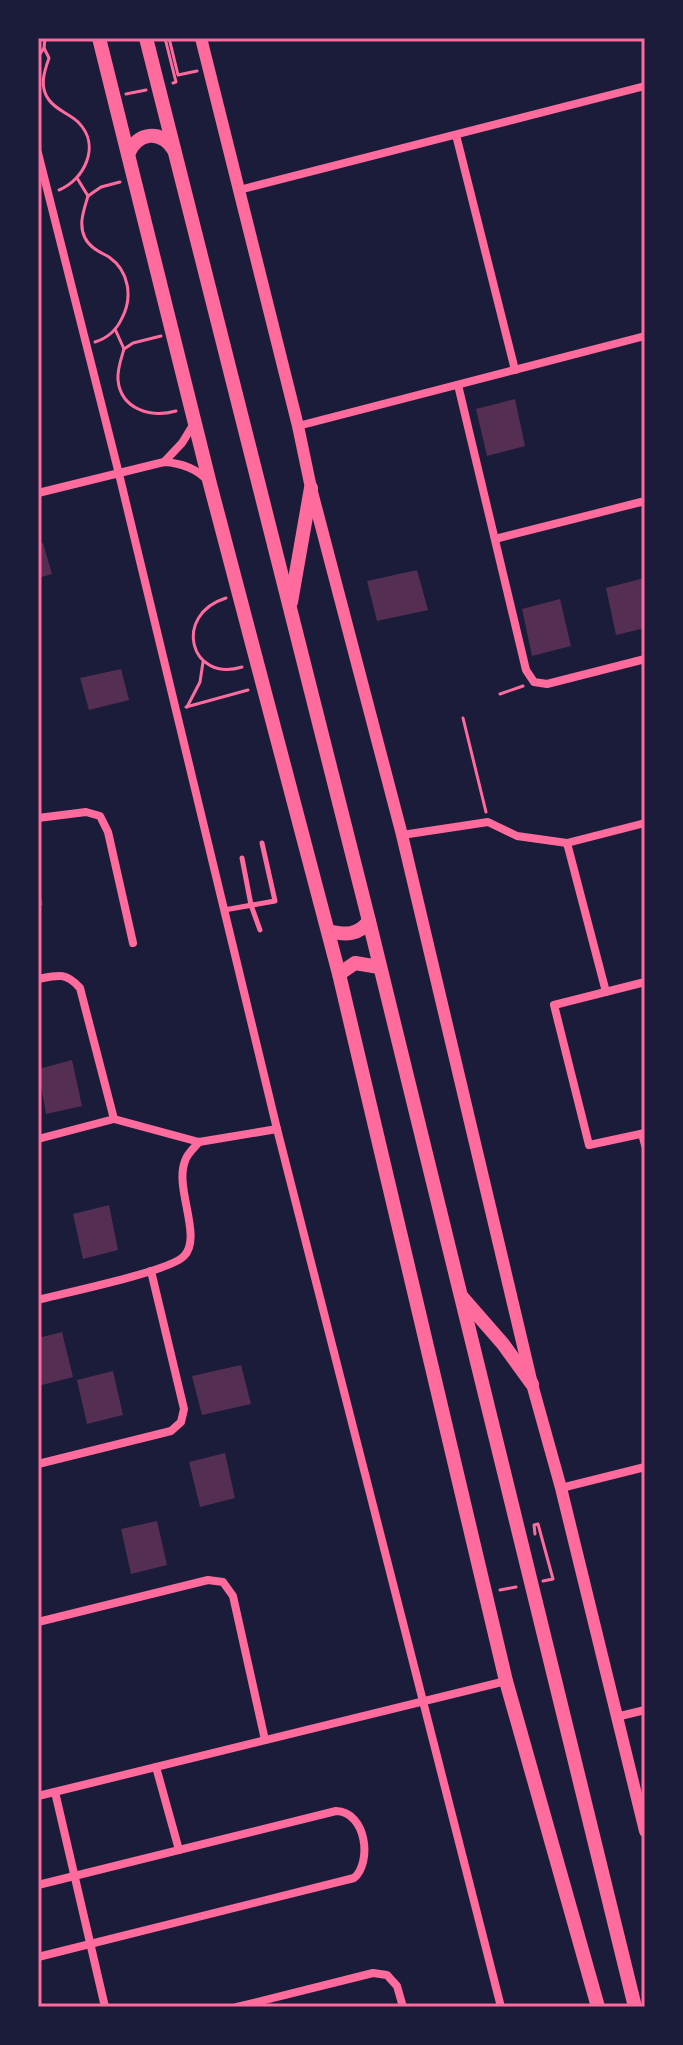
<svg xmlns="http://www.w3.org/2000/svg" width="683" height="2045" font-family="'IBM Plex Sans',sans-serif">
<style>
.building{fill:#542f53}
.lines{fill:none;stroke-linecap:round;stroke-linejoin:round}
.path{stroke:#ff6b9d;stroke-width:3}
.service{stroke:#ff6b9d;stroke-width:5}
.minor{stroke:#ff6b9d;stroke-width:8}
.tertiary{stroke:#ff6b9d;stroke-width:12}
.primary{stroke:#ff6b9d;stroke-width:14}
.neatline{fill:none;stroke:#ff6b9d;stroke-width:3}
</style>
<rect width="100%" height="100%" fill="#1b1b3a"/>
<g class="building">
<polygon points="515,399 525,446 487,456 476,409"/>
<polygon points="43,543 52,574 38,578 38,544"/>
<polygon points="417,570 428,610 377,621 367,581"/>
<polygon points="644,578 645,628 616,635 606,588"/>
<polygon points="560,599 571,646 532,656 522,609"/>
<polygon points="121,669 129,700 89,710 80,678"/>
<polygon points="38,887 43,905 38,906"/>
<polygon points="72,1060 82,1106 46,1114 38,1069"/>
<polygon points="109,1205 118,1250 83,1259 73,1214"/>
<polygon points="62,1332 73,1377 38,1386 38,1338"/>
<polygon points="241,1365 251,1404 202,1415 192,1376"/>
<polygon points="113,1371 123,1415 87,1424 77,1380"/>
<polygon points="225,1453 235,1498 200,1507 189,1462"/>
<polygon points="157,1521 167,1565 131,1574 121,1529"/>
</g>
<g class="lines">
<g class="path">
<polyline points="165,38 176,82 173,83"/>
<polyline points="169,38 178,75 197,71"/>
<path d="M44 48 49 58C44 72 39 87 49 100 57 111 71 114 79 123 101 146 84 180 59 190"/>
<polyline points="38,57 44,48 45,38"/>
<polyline points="126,94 146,90"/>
<polyline points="77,178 88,196 101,187 120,182"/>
<path d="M88 196C84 210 78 224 85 238 90 248 100 252 109 257 129 271 133 297 122 318 117 329 108 338 95 342"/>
<polyline points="115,329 124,349 133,343 161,336"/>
<path d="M124 349C121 359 117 370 118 380 121 410 152 418 176 411"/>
<path d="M226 598C172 615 190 683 242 667"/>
<polyline points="500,694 523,686"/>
<polyline points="186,707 248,690"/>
<polyline points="187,707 200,682 203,662"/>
<polyline points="463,718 486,812"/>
<polyline points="535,1534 534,1525 538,1524 553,1579 543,1581"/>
<polyline points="500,1590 516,1587"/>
</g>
<g class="service">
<polyline points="242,858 251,905 260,930"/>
<polyline points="224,910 275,901 262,843"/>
</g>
<g class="minor">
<polyline points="456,135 515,370"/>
<polyline points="38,153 119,474 277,1129 501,2007"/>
<polyline points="239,190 645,86"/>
<polyline points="458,385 526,670 534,682 547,684 645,659"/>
<polyline points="298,426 645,336"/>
<polyline points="164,462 182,443 193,425"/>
<path d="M38 493 164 462C182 463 196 468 208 481"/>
<polyline points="495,539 645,501"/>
<polyline points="38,818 86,812 100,816 108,832 133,943"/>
<polyline points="402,835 488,822 517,836 567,843 645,823"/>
<polyline points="567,843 606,992"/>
<path d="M38 979C58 975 66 972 80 988L114 1119 38 1139"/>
<polyline points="645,982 554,1005 589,1145 645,1133"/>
<polyline points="114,1119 199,1142 277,1129"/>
<polyline points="642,1134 645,1145"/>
<path d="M38 1300C64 1293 171 1271 184 1256 203 1237 174 1188 185 1161 187 1154 194 1148 199 1142"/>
<polyline points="38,1464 171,1431 181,1422 184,1409 151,1271"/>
<polyline points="561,1488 645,1467"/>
<polyline points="38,1622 208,1580 223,1582 233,1596 265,1740"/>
<polyline points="616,1717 645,1710"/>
<polyline points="156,1767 179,1850"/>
<polyline points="55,1792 105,2007"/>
<polyline points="38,1796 506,1681"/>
<path d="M38 1885 336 1811C367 1812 372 1863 354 1878L38 1957"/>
<polyline points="237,2007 373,1973 387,1975 397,1986 403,2007"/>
</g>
<polyline class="tertiary" points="201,38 298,426 311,488 402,835 532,1384 561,1488 645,1831"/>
<g class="primary">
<polyline points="99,38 210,484 339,974 506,1681 598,2007"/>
<polyline points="146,38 369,921 635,2007"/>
<path d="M128 154C138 132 160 129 174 150"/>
<polyline points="291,602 311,488"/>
<path d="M328 931C345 935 358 936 369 921"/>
<polyline points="339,974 355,963 379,967"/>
<polyline points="462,1297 503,1344 532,1384"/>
</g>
</g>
<rect width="683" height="2045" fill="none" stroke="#1b1b3a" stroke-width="80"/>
<rect x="40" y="40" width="603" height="1965" class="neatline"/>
</svg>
